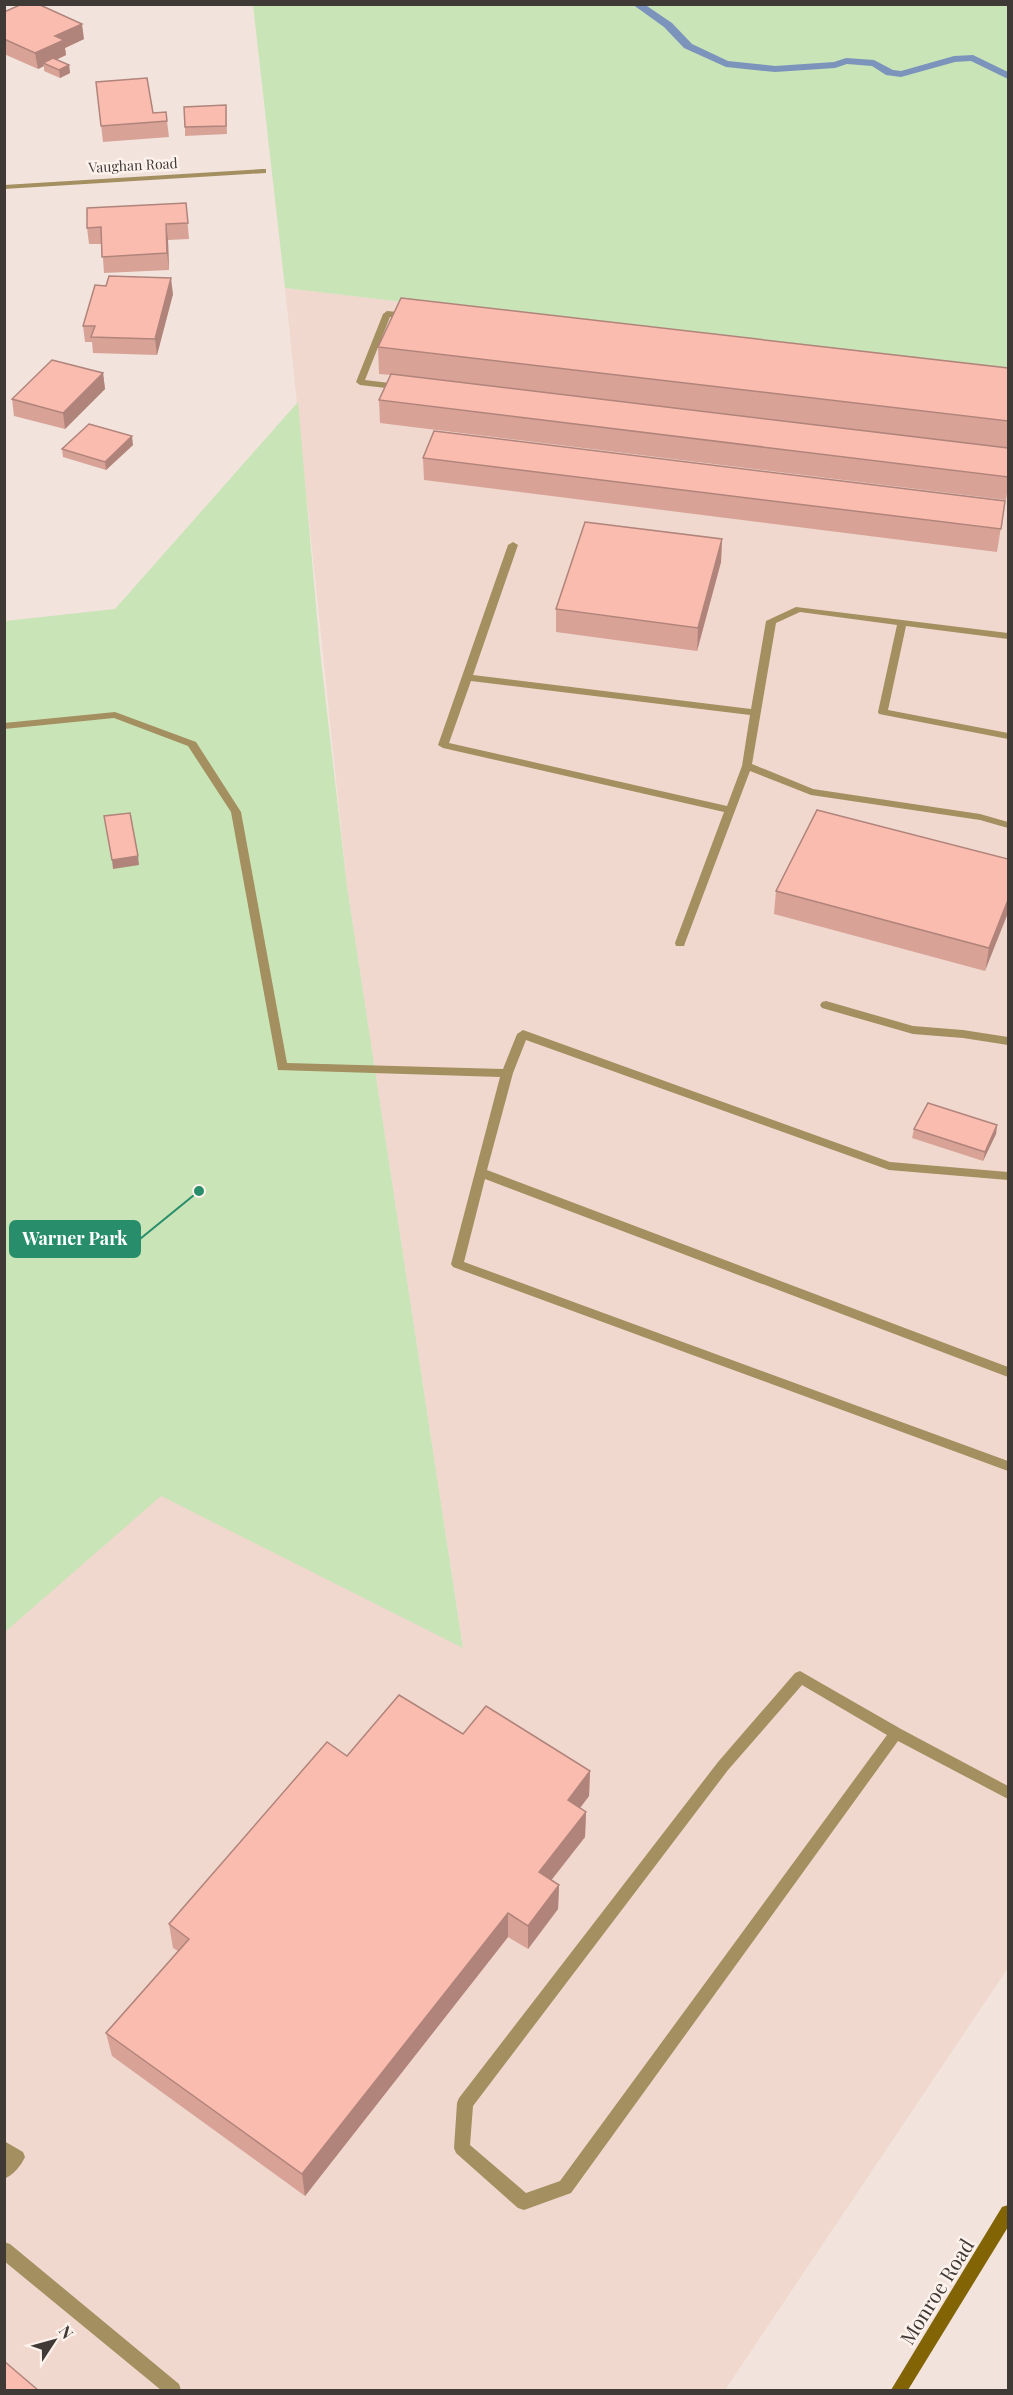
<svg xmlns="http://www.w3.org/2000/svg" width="1013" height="2395" font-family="'Playfair Display',serif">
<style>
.commercial{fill:#f0d8ce}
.green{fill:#c9e4b7}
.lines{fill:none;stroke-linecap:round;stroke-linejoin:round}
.stream{fill:#7c94bc;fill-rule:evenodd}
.service{fill:#a48f60;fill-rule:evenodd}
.minor{fill:#a48f60;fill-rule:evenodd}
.secondary{fill:#826404;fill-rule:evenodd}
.wall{fill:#d8a297}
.shaded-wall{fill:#b0847b}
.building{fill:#fbbcb0;stroke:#b0847b;stroke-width:1.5}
.labels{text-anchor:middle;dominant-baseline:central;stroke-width:5;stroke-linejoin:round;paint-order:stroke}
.far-street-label{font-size:14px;fill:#403a37;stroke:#fef2ec}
.near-street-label{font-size:20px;fill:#403a37;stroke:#fef2ec}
.leader{fill:none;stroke:#278d6a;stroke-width:2}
.callout-dot{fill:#278d6a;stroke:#fef2ec;stroke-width:2}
.callout{fill:#278d6a;stroke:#278d6a;stroke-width:2}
.callout-label{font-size:18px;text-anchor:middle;font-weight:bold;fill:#fff}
</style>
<rect width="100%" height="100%" fill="#f2e4dd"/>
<polygon class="commercial" points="285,288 1008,374 1008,1968 725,2390 5,2390 4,1632 161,1495 463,1647 347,886"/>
<g class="green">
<polygon points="253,5 1008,5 1008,374 285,288"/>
<polygon points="298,402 320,651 347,886 463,1648 161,1496 5,1632 5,621 115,609"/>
</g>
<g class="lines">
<polygon class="stream" points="632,4 644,4 672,23 692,44 728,61 775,66 834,62 846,58 874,60 893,70 901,71 954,56 973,55 1008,72 1008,79 971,61 955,62 901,77 886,75 872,66 847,64 835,68 775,72 726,67 684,48 664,27"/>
<g class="service">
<polygon points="387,311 408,313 412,316 408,319 390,317 365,380 406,385 406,389 403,390 360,385 356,382 383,314"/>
<path d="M513 542 518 545 473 675 751 709 766 621 796 607 1008 633V639L906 626 888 710 1008 733V739L879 714 878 712 897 625 800 612 776 623 752 764 813 789 980 814 1008 822V828L980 820 811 795 750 771 685 943 684 946H676L675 943 724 812 443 748 438 745 508 545ZM471 681 750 715 742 766 727 806 449 743Z"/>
<polygon points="115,712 196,742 241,812 287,1063 503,1069 517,1034 523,1030 890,1162 1008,1172 1008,1180 889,1170 526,1040 513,1073 487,1170 1008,1367 1008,1377 485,1179 464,1262 1008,1461 1008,1471 453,1267 451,1264 500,1077 278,1070 231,812 188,746 114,718 4,729 4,723"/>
<polygon points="826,1001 913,1026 963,1030 1008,1037 1008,1045 963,1038 913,1034 822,1008 820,1005 822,1002"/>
<path d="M800 1671 901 1729 1008 1786V1799L898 1741 571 2193 524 2210 518 2208 456 2153 454 2148 457 2103 459 2098 718 1762 795 1673ZM802 1685 887 1735 560 2181 526 2193 470 2145 473 2106 728 1770Z"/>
<path d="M4 2141 23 2152 25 2157C21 2166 13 2175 4 2179Z"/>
<polygon points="4,2242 10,2244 179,2384 181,2390 161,2390 4,2261"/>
</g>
<polygon class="minor" points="263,169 266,169 266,173 4,189 4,185"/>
<polygon class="secondary" points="1008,2205 1008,2227 908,2390 891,2390 1002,2207"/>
</g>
<g class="wall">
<polygon points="4,12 84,39 65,48 66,55 56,60 69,65 70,73 60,78 44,71 44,66 38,69 4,54"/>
<polygon points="96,82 167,121 169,137 103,142"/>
<polygon points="226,105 227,134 185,136 185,127"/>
<polygon points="186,203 189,239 168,240 169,270 104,273 102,244 89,244 87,228"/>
<polygon points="173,294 157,355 93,353 92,342 85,342 83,326"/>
<polygon points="378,347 1008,368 1008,486 1006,500 380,423 379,400 391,375 379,374"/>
<polygon points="103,373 105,389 65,429 14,416 12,399"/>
<polygon points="133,445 106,470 63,457 62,449"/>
<polygon points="423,458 1005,501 997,552 424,480"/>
<polygon points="722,539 721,562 697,651 556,632 556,609"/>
<polygon points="1008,859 985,971 774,914 776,891"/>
<polygon points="997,1125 996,1134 983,1161 912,1138 914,1129"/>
<polygon points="463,1734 590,1771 589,1796 580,1808 586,1812 585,1837 551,1880 559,1885 558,1909 528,1949 508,1937 305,2196 112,2056 106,2033 178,1951 173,1948 169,1924 347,1756"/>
</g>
<g class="shaded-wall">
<polygon points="82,24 84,39 65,48 66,55 47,64 43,63 44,66 38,69 35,53 55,36"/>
<polygon points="69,65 70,73 60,78 59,70"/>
<polygon points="166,224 168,240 169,270 167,253"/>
<polygon points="171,278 173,294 157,355 155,339"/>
<polygon points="103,373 105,389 65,429 63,413"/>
<polygon points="132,436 133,445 106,470 105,462"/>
<polygon points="722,539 721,562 697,651 698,628"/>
<polygon points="138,856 139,865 113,869 112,860"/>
<polygon points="1008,900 1008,913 985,971 989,948"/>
<polygon points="997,1125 996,1134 983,1161 985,1152"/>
<polygon points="590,1771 589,1796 567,1825 568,1800"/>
<polygon points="586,1812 585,1837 539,1896 539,1872"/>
<polygon points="559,1885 558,1909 528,1949 528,1926"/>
<polygon points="508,1913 508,1937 305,2196 302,2174"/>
</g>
<g class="building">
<polygon points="22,4 38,4 82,24 55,36 64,40 35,53 4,39 4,12"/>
<polygon points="53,58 69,65 59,70 43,63"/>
<polygon points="147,78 153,113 166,112 167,121 101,126 96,82"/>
<polygon points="226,105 226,126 185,127 184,107"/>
<polygon points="186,203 188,223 166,224 167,253 102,257 101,227 87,228 87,208"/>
<polygon points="109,276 171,278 155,339 91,337 95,326 83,326 95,285 106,286"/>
<polygon points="401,298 1008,368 1008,421 378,347"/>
<polygon points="52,360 103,373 63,413 12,399"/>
<polygon points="391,374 1008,448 1008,477 379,400"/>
<polygon points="89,424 132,436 105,462 62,449"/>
<polygon points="434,431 1005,501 1001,529 423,458"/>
<polygon points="585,522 722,539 698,628 556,609"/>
<polygon points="817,810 1008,859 1008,900 989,948 776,891"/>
<polygon points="130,813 138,856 112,860 104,816"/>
<polygon points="928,1103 997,1125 985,1152 914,1129"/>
<polygon points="399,1695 463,1734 486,1706 590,1771 568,1800 586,1812 539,1872 559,1885 528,1926 508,1913 302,2174 106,2033 189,1939 169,1924 327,1742 347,1756"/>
<polygon points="4,2361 39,2391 4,2391"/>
</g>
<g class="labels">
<g class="far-street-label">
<text transform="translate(133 165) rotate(-3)">Vaughan Road</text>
</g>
<g class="near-street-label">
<text transform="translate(936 2291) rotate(-58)">Monroe Road</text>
</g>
</g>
<path class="leader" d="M199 1191L140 1239"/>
<circle class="callout-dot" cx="199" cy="1191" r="6"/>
<rect class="callout" x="10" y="1221" width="130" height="36" rx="6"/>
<g class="callout-label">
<text x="75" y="1245">Warner Park</text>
</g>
<rect width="1013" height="2395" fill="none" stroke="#403a37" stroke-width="12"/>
<g transform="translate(54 2341) rotate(54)" stroke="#fef2ec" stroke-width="4.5" paint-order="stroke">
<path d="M0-4.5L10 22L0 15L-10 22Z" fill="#403a37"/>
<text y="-9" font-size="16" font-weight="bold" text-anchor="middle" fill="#403a37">N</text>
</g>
</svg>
